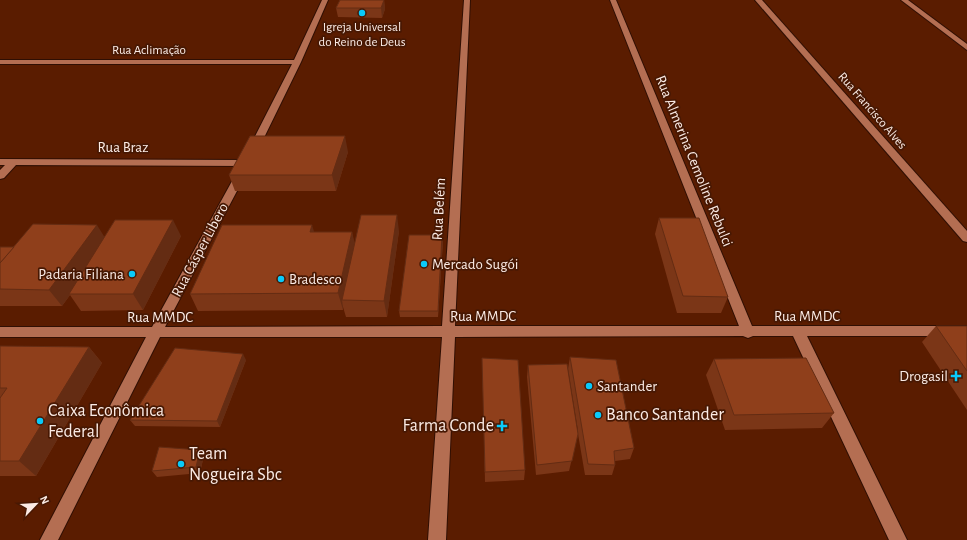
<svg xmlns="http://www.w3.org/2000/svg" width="967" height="540" font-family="'Alegreya Sans',sans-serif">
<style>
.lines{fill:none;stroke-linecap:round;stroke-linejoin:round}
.minor-casing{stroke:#300f03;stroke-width:2}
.minor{fill:#b46e52;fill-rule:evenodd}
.wall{fill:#7b3617}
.shaded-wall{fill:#642c13}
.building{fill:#8f3f1b;stroke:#642c13}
.poi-dot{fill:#09cafa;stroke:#471803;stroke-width:1.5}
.labels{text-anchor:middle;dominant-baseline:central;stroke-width:3.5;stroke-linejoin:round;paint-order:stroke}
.far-poi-label{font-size:13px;fill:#fbebe5;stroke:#471803}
.far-street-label{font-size:13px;fill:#fbebe5;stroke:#471803}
.street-label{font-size:15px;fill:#fbebe5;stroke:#471803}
.poi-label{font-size:15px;fill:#fbebe5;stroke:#471803;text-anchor:start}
.near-poi-label{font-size:18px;fill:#fbebe5;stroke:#471803;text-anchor:start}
</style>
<rect width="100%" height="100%" fill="#5a1c00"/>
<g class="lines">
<g class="minor-casing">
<g id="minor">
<polygon points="322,0 328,0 301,62 258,150 253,153 248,150 292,64 0,64 0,60 294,60"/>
<polygon points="464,0 470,0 455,326 739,326 610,0 616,0 752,326 967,326 967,336 807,336 907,540 889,540 793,336 753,336 748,338 743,336 455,337 446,540 428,540 442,337 160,337 58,540 40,540 146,337 0,337 0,327 152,327 237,172 245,172 246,174 165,327 442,326"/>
<polygon points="755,0 762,0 967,231 967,242 963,241"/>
<polygon points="901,0 908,0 967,44 967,50"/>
<polygon points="0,159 247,160 252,163 247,166 16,165 4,178 0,179 0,170 5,165 0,165"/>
</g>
</g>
<use href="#minor" class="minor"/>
</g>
<g class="wall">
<polygon points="384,0 385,9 382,18 338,17 336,8"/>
<polygon points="348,152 336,191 235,191 229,175"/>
<polygon points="659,218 728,297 721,313 677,313 655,234"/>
<polygon points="399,231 387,317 346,317 343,307 343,310 198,311 190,294 314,232 352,232 354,243"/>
<polygon points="442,235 443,241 438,317 400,317 399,311"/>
<polygon points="181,236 143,310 81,311 70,295 62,306 0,306 0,247 14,247 104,238"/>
<polygon points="936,326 967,326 967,410 922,342"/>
<polygon points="0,346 89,347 102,363 36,476 0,476"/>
<polygon points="570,357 634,448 630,459 615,461 615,465 612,475 585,475 578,434 569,471 536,475 527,377 528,365 578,431 568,369"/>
<polygon points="482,358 525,470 524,480 485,482"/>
<polygon points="714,359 834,413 822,428 725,430 706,375"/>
<polygon points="246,360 220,427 135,426 130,420"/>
<polygon points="200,450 204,455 200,473 157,477 152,471"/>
</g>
<g class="shaded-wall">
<polygon points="384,0 385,9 382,18 381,8"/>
<polygon points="345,136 348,152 336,191 332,175"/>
<polygon points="397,215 399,231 387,317 384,301"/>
<polygon points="173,220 181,236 143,310 133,294"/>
<polygon points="97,225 107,241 69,294 70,295 62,306 49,290"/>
<polygon points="312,225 317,241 310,232"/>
<polygon points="352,232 356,248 342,300 343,307 343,310 338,293"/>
<polygon points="442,235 443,241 438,317 438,311"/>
<polygon points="89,347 102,363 36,476 19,461"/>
<polygon points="243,354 246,360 220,427 217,421"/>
<polygon points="200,450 204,455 200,473 196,467"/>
</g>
<g class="building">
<polygon points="340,0 384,0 381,8 336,8"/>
<polygon points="250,136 345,136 332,175 229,175"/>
<polygon points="361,215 397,215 384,301 342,300"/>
<polygon points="659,218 699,218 728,297 683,296"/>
<polygon points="115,220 173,220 133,294 69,294"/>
<polygon points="33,224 97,225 49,290 0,289 0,263"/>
<polygon points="222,225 312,225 310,232 352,232 338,293 190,294"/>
<polygon points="409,235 442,235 438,311 399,311"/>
<polygon points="0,247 14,247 0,263"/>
<polygon points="936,326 967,326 967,371"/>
<polygon points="0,346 89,347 19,461 0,461 0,398 7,388 0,388"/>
<polygon points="175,348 243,354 217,421 130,420"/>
<polygon points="570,357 616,360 634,448 614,451 615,465 588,464"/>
<polygon points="482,358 518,360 525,470 485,472"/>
<polygon points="806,358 834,413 734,415 714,359"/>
<polygon points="567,364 578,434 572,461 537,465 528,365"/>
<polygon points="159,447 200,450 196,467 152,471"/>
</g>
<g class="poi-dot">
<circle cx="362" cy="13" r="4"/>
<circle cx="424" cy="264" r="4"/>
<circle cx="132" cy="274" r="4"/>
<circle cx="281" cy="279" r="4"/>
<path d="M954 370h4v4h4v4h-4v4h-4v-4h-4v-4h4z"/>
<circle cx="589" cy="386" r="4"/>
<circle cx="598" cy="415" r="4"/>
<circle cx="40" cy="421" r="4"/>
<path d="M500 420h4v4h4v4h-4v4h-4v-4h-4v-4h4z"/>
<circle cx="181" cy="464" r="4"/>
</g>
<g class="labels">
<g class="far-poi-label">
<text x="362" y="27">Igreja Universal<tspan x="362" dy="15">do Reino de Deus</tspan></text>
</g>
<g class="far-street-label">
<text x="149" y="50">Rua Aclimação</text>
<text transform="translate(872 111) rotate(49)">Rua Francisco Alves</text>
</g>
<g class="street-label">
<text x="123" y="147">Rua Braz</text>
<text transform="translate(694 161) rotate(68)">Rua Almerina Cemoline Rebulci</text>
<text transform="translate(439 209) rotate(-87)">Rua Belém</text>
<text transform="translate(200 250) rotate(-62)">Rua Cásper Libero</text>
<text x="483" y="316">Rua MMDC</text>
<text x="807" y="316">Rua MMDC</text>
<text x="160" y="317">Rua MMDC</text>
</g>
<g class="poi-label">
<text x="432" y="264">Mercado Sugói</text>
<text x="124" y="274" text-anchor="end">Padaria Filiana</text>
<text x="289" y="279">Bradesco</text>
<text x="948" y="376" text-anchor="end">Drogasil</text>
<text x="597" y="386">Santander</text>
</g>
<g class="near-poi-label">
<text x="48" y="411">Caixa Econômica<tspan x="48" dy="21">Federal</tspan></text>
<text x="606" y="415">Banco Santander</text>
<text x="494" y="426" text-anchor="end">Farma Conde</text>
<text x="189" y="454">Team<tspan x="189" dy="21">Nogueira Sbc</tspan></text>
</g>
</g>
<g transform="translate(36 504) rotate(65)" stroke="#471803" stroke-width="3" paint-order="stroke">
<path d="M0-3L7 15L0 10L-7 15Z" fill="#fbebe5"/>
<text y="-6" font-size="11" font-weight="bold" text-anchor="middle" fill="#fbebe5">N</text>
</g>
</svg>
